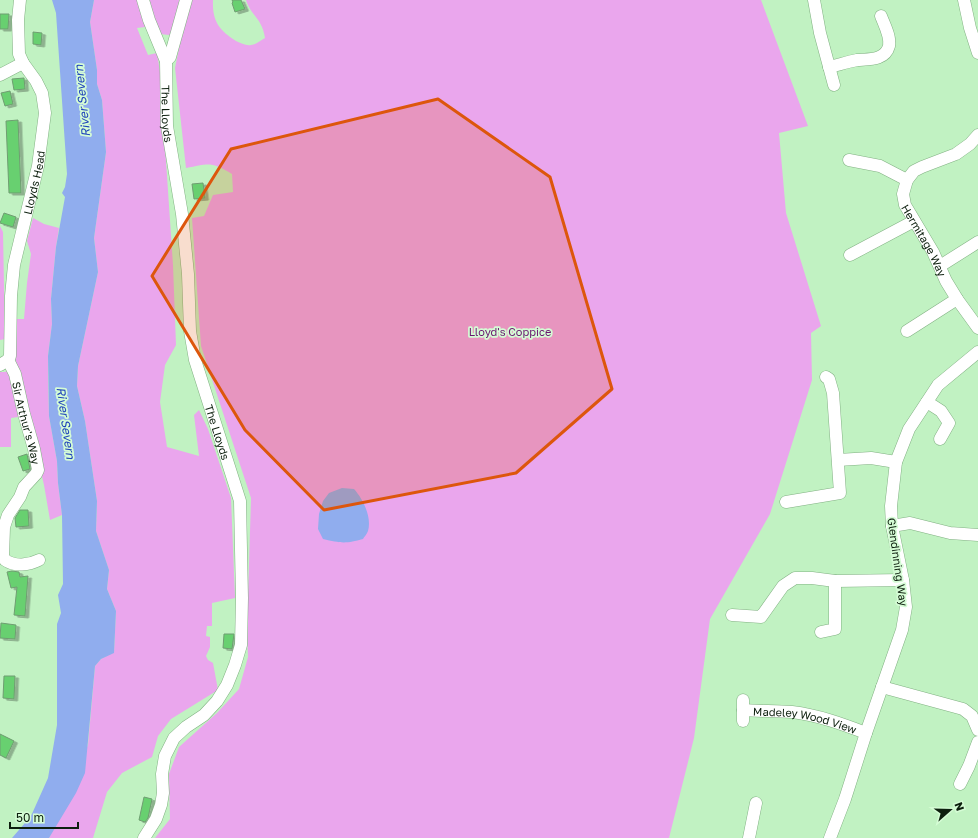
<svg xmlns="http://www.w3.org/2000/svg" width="978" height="838" font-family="'Golos Text',sans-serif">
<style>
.green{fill:#eaa6ed}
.water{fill:#90adee}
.building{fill:#67d06f;stroke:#6f9d71;filter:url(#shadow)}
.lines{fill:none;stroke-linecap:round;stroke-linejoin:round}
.minor-casing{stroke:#82b183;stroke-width:13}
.minor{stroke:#fff;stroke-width:12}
.marked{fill:#dd560c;fill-opacity:0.2;stroke:#dd560c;stroke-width:3;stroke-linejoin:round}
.labels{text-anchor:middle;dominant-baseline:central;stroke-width:3.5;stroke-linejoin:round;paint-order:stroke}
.street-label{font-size:11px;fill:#0d1f0e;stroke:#d5fcd5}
.park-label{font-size:11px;fill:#6a1770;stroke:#d5fcd5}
.water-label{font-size:12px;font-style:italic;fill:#1c40ba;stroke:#d5fcd5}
</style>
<defs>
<filter id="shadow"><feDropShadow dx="3.5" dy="2" stdDeviation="0" flood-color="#0004"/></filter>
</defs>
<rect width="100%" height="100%" fill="#c1f2c2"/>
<g class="green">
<polygon points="94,0 182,0 175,31 169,35 160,34 154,24 145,27 137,28 148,55 157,53 160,72 173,265 176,345 165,365 160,402 167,447 199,456 194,415 199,410 208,429 231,498 235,598 212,603 212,626 207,626 206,636 210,637 210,647 206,656 208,660 213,663 218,690 171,719 158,736 152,757 122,773 107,792 93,838 49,838 55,826 88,745 95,666 101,659 114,652 116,611 107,589 109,570 96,531 97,501 85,421 77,386 78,366 98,272 94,238 106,152 102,100 97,84 97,70 90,22"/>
<path d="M189 0H213C212 21 219 30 236 41 241 43 246 46 251 45 256 45 261 40 265 38 262 18 251 16 246 0H761L808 126 779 133 786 213 821 326 811 333 812 380 770 514 710 619 694 738 669 838H155L170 819 169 774 179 747 217 713 239 689 248 657 247 632 251 498 201 346 192 218 204 216 213 195 233 192 232 174C210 161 209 164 186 168L175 68Z"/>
<polygon points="33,218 44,224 59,228 56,247 51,299 52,324 48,356 48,375 49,416 57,461 58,483 62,515 50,520 44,485 15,358 15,319 24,319 27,283 31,254 27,241"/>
<polygon points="0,226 3,232 5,339 0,340"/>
<polygon points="10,369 17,395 18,417 11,418 11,447 0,447 0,372 5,372"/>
</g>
<g class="water">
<polygon points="52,0 94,0 90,22 97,70 97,84 102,100 106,152 94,238 98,272 78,366 77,386 85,421 97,501 96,531 109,570 107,589 116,611 114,653 101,659 95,666 85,773 76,793 49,838 12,838 31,816 48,778 57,725 57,624 61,613 58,595 63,584 62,515 58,483 57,461 49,416 48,356 52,324 51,299 56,247 65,197 62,193 65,187 67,174 56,13"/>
<path d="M342 488 354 489C363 499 372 517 368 531 367 534 364 537 363 539 346 544 340 543 323 539L318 529 319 514 323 501 329 493Z"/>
</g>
<g class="building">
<polygon points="232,0 241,0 245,9 235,12 232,3 233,2"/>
<polygon points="0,14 9,14 8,29 0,29"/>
<polygon points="33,32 42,33 41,45 33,44"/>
<polygon points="24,78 25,89 14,90 12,79"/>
<polygon points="10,91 13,104 5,106 1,93"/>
<polygon points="18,120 21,193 9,193 6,121"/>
<polygon points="203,183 205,198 194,199 192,184"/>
<polygon points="4,213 16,217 13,227 0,223"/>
<polygon points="27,454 30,469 23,471 18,457"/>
<polygon points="20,510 28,510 29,526 16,527 15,518"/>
<polygon points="12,571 19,572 20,577 28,576 25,616 14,615 17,587 11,588 7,572"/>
<polygon points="1,623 16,625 15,639 0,638"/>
<polygon points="224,634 234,634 232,649 223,648"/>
<polygon points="4,676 15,676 14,699 3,698"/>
<polygon points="0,734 14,741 6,758 0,755"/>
<polygon points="144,797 152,799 148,818 145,822 139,820"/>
</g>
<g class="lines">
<g class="minor-casing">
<g id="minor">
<path id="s1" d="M143 0 149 20 166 61 167 126 182 214 188 274 190 331 195 360 240 501 242 598 241 645 235 665 227 685 217 701 204 715 186 727 174 738 165 756 162 774 163 793 161 805 156 819 144 838"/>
<polyline points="814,0 820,33 834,85"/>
<polyline points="964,0 970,28 978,53"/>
<polyline points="166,61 170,57 186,0"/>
<path d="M829 67C838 65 847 62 857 60 868 59 885 61 889 46 891 37 884 24 881 16"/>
<polyline points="0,75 23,63"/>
<path id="s2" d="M978 135 970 144 956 154 922 167 914 171 907 180 903 194 905 205 933 252 946 281 957 299 978 328"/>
<polyline points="849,160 880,166 907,180"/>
<polyline points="850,255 914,221"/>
<polyline points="940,266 978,242"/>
<polyline points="907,331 957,299"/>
<path id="s3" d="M8 360 15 374 24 414 34 449 38 470 36 474 24 487 20 497 8 515 4 527 3 556 5 560C15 567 29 565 39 560"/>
<path id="s4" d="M0 365 8 360 10 356 11 296 14 265 38 166 45 113 42 93 36 81 23 63 19 54 18 20 20 0"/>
<polyline points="927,402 941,411 949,423 940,439"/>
<polyline points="838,460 871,458 896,462"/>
<polyline points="786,502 840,493 833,393 829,379 826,377"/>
<polyline points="892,526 910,523 950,533 978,535"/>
<polyline points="732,615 761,617 783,586 795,578 812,578 835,581 903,580"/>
<polyline points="821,632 835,629 835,581"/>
<polyline points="882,687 963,709 972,716 978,730"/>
<polyline points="743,700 743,721"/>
<path id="s5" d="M743 710C759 711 776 711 792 712 818 715 842 724 866 733"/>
<polyline points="960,784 969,766 978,742"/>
<polyline points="749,838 756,803"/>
<polyline points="830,838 845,799 866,733 902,630 906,607 903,580 892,526 891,506 896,462 909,429 938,385 978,352"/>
</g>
</g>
<use href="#minor" class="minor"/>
</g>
<path class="marked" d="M438 99 550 177 612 389 516 473 324 510 245 430 152 276 231 149Z"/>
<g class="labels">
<g class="street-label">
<text stroke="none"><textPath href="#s1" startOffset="118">The Lloyds</textPath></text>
<text stroke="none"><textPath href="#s4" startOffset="190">Lloyds Head</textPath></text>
<text stroke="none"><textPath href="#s2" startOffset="152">Hermitage Way</textPath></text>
<text stroke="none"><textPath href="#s3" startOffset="66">Sir Arthur's Way</textPath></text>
<text stroke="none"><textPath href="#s1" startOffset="442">The Lloyds</textPath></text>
<text transform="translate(898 562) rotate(82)">Glendinning Way</text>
<text stroke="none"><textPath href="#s5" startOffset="63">Madeley Wood View</textPath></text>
</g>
<g class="park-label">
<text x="510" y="331">Lloyd's Coppice</text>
</g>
<g class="water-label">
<text transform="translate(82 101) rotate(-96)">River Severn</text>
<text transform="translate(66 423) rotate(82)">River Severn</text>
</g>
</g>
<g transform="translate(950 810) rotate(70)" stroke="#d5fcd5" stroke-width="3" paint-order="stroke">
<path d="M0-3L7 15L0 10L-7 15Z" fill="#0d1f0e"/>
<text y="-6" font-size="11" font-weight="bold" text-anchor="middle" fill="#0d1f0e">N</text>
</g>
<path d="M10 822v6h68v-6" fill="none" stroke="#0d1f0e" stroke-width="2"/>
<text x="16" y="822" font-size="12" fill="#0d1f0e" stroke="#d5fcd5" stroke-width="3" paint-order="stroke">50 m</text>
</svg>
